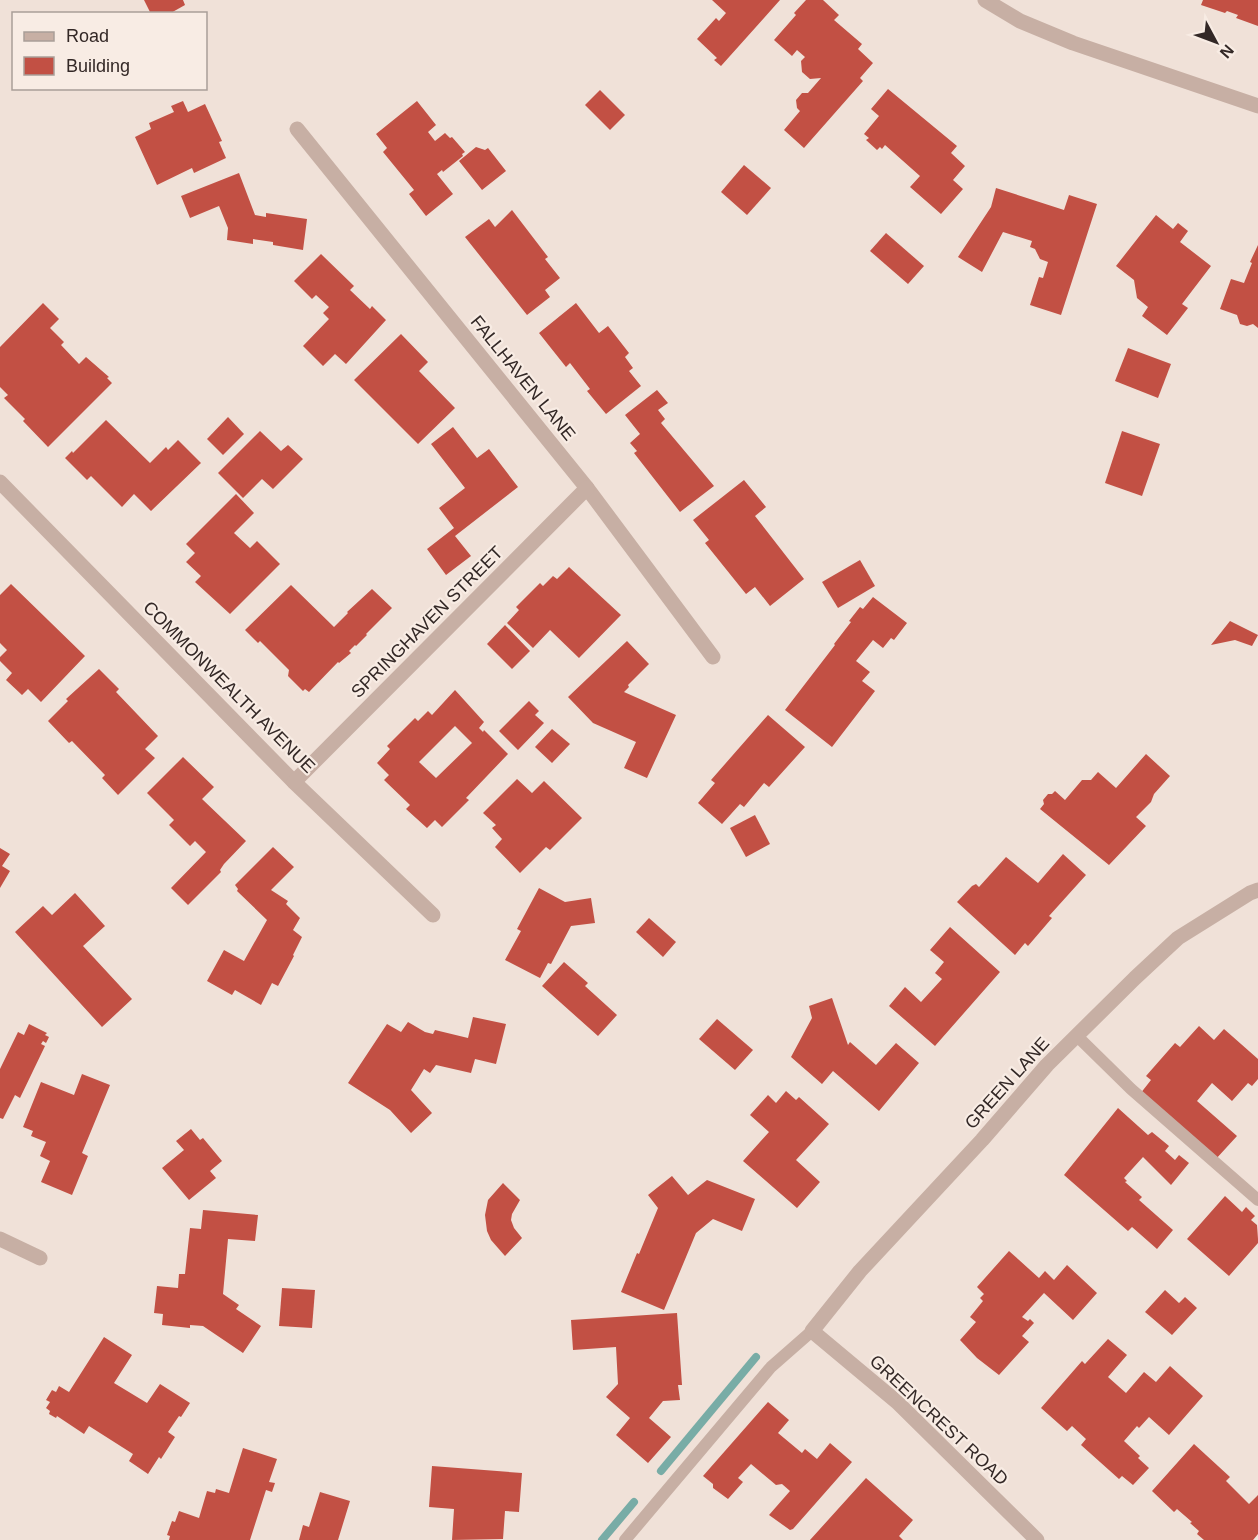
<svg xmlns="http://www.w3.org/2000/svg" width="1258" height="1540" font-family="Helvetica,sans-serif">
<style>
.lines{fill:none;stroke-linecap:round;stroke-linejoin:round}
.stream{stroke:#78aca6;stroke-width:8}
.building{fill:#c25044;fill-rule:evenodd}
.service{stroke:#c7afa4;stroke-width:12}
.minor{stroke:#c7afa4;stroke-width:15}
.labels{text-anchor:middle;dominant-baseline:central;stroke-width:4.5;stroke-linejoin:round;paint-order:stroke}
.street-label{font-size:18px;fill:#332826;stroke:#f8ece4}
</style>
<rect width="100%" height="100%" fill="#f0e1d8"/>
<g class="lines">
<g class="stream">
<polyline points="661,1471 756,1357"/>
<polyline points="602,1540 634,1502"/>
</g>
</g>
<g class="building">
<polygon points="144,0 183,0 185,5 169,14 151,14"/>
<polygon points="712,0 780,0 721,66 714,60 717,58 697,39 716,18 719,21 726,13"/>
<polygon points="806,0 823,0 839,15 834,20 862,44 858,49 873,63 860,78 863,81 804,148 784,130 800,111 797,108 796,100 802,93 808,93 821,78 810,79 802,72 801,61 805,57 797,50 792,56 774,40 796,15 794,13"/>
<polygon points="1203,0 1258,0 1258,26 1236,18 1238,15 1227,11 1225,13 1201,5"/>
<polygon points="888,89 957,146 951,153 965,166 953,180 963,189 941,214 910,187 920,176 885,145 882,149 880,147 877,150 866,140 869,138 864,134 879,116 871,109"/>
<polygon points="600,90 625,115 610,130 585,105"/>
<polygon points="183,101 188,112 205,104 222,141 219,142 226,158 194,173 192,168 157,185 135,137 151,129 149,123 174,112 171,106"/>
<polygon points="417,101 436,125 428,132 435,141 445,133 450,138 452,137 465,152 462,154 463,156 443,172 442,170 437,174 453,194 426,216 409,194 414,190 383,152 387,148 376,134"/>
<polygon points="476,147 485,150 488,148 506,171 482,190 459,161"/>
<polygon points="744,165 771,188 747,215 721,192"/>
<polygon points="239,173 255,215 266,217 266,213 307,219 303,250 273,245 273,242 253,239 253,244 227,240 228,228 219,206 190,218 181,196"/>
<polygon points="996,188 1064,210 1069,195 1097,204 1061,315 1030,305 1039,277 1043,278 1048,262 1040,259 1035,249 1030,247 1032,241 1003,232 982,272 958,257 991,207"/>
<polygon points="512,210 548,257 545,259 560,278 545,290 550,297 527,315 465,237 489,219 495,227"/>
<polygon points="1156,215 1173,229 1178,223 1188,231 1180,242 1211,266 1182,304 1188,308 1167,335 1142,316 1148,307 1137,298 1134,280 1116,266"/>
<polygon points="886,233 924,266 908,284 870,251"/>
<polygon points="1258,245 1258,328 1253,324 1247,326 1240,324 1237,315 1220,309 1231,279 1244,283 1252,263 1250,262"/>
<polygon points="321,254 354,286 350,290 370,309 372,306 386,320 346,364 335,354 323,366 303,346 329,319 323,313 329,307 316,295 312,299 294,281"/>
<polygon points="43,303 59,319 50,328 64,342 61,345 79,364 86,357 109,377 107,378 112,383 48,447 23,421 25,419 4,398 8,395 0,387 0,347"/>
<polygon points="576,303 599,333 608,326 629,353 625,357 633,368 629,371 641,386 606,414 587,391 590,389 570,363 566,367 539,333"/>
<polygon points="401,334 428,362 419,371 455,408 418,444 354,380"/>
<polygon points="1128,348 1171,364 1158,398 1115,381"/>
<polygon points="657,390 668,403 658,410 665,419 661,423 714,486 680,512 634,453 637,451 630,443 640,434 625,415"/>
<polygon points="228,417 244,434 223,455 207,439"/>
<polygon points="106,420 150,463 166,447 168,450 178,440 201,463 151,511 134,494 122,507 91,476 87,480 65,458 72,451 73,453"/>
<polygon points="453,427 477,458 489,449 518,487 455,536 471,556 446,575 427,549 454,528 439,508 465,488 431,444"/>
<polygon points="260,431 281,451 288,445 303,459 273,489 262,479 243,498 218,473"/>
<polygon points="1122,431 1160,444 1142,496 1105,483"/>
<polygon points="744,480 766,507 755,516 804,579 770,606 755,587 746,594 705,543 709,540 693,520"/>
<polygon points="236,494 254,513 234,533 250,548 257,541 280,564 230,614 195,582 201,576 186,562 195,553 186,544"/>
<polygon points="860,560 875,586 838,608 822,582"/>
<polygon points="569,567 621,615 579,658 550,630 533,648 507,623 519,610 516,607 540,583 543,586 553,576 557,579"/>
<polygon points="11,584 85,656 41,702 28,689 22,695 6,680 12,673 0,661 0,657 7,650 0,643 0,595"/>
<polygon points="291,585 334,627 348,613 347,612 372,589 392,608 366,634 367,635 356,646 355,645 349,651 351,653 339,663 338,662 309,692 305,689 303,691 288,676 289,670 260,641 258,643 245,630"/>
<polygon points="873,597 907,623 894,640 891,638 883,648 873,640 856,661 870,672 862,681 875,691 832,747 785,710 835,645 834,644 851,622 849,621 860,607 863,609"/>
<polygon points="1230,621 1258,635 1252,646 1235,640 1211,645"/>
<polygon points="505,625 530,651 512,669 487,644"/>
<polygon points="627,641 649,664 628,685 629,687 624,692 676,715 647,778 624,768 636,742 593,723 568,697"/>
<polygon points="99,669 119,689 116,692 158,736 145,749 155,758 118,795 102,778 105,775 72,741 69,743 48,721 68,701 66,699"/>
<path d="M455 690 484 722 479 728 483 732 484 730 508 754 466 798 469 800 442 827 435 820 427 828 406 809 410 805 384 780 389 775 377 763 390 749 387 746 415 718 418 721 428 711 432 715ZM455 726 472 743 436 778 419 762Z"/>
<polygon points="529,701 539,711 535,715 544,723 518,750 499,731"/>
<polygon points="768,715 805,747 769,787 764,783 744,807 740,804 722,824 698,803 715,783 711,780"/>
<polygon points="552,729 570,744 552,763 535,747"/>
<polygon points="1146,754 1170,776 1154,794 1151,802 1136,817 1146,826 1109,865 1040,809 1044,804 1043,800 1048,794 1052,794 1055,791 1065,800 1082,780 1091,780 1098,772 1116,788"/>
<polygon points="183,757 214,787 202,799 246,841 224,864 220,870 221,872 188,905 171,888 206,852 195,841 190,846 169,825 174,820 147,793"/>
<polygon points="517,779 532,793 544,781 582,818 550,850 546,847 520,873 495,847 502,839 492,828 496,825 483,813"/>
<polygon points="755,815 770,844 746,857 730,828"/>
<polygon points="273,847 294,867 271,890 288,901 286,904 300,918 293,930 302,937 293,955 294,956 278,986 272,983 261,1005 235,990 232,995 207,981 224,950 244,961 267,920 237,891 238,889 235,885"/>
<polygon points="0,848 10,854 2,866 10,871 0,888"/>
<polygon points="1063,854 1086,875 1049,916 1052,918 1028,946 1025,943 1015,955 957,902 972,886 976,884 979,887 1006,857 1038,883"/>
<polygon points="539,888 565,902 591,898 595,923 571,926 551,964 548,963 540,978 505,960 521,931 517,929"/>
<polygon points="75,893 105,926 83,946 132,999 102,1027 15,932 43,906 52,915"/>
<polygon points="649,918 676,942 663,957 636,932"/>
<polygon points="950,927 1000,972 935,1046 889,1006 905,987 921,1002 942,979 935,973 944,962 930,950"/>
<polygon points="564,962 588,983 585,986 617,1015 598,1036 542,986"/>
<polygon points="832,998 848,1045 850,1042 876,1065 896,1043 919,1063 879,1111 833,1071 822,1084 791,1057 812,1018 809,1006"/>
<polygon points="473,1017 506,1024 496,1064 475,1059 471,1073 436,1065 430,1073 424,1069 411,1090 432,1113 411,1133 390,1110 348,1083 387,1024 401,1032 408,1022 425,1032 433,1034 435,1030 468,1038"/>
<polygon points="717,1019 753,1050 735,1070 699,1039"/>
<polygon points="29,1024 47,1033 45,1035 49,1037 46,1043 43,1041 41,1044 45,1046 20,1098 15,1095 3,1119 0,1118 0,1069 18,1032 24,1035"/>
<polygon points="1199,1026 1214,1040 1224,1029 1258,1059 1258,1079 1252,1086 1248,1083 1232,1101 1212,1083 1197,1101 1237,1136 1215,1160 1140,1094 1151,1080 1146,1076 1175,1043 1180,1047"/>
<polygon points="82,1074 110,1085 82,1153 88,1156 72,1195 41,1182 50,1161 40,1156 46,1142 31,1136 33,1131 23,1127 41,1082 74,1095"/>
<polygon points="786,1091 796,1100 799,1097 829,1124 796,1160 820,1182 797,1208 743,1161 769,1132 750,1115 768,1095 776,1103"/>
<polygon points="1118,1108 1148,1135 1152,1132 1169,1146 1165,1151 1175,1160 1179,1155 1189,1163 1171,1185 1143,1157 1124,1178 1127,1181 1125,1182 1142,1197 1139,1200 1173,1230 1157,1249 1132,1227 1128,1231 1064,1175"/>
<polygon points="191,1129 200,1140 203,1138 222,1161 210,1171 216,1178 189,1200 162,1168 184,1150 176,1141"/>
<polygon points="672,1176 688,1195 707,1180 755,1199 742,1231 713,1219 696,1233 664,1310 621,1292 637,1253 639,1254 658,1208 648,1195"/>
<polygon points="503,1183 520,1200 512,1214 511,1220 514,1228 522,1238 505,1256 491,1240 487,1231 485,1215 488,1200"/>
<polygon points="1225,1196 1242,1212 1246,1207 1255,1216 1251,1220 1257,1225 1258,1239 1258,1243 1229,1276 1187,1239"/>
<polygon points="203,1210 258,1215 255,1241 228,1239 223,1294 239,1305 236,1309 261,1326 243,1353 203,1326 190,1325 190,1328 162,1325 163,1314 154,1313 157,1286 178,1288 179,1274 185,1274 190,1228 201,1229"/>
<polygon points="1009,1251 1039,1278 1045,1271 1054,1280 1067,1265 1097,1293 1073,1320 1044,1293 1022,1317 1028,1321 1030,1319 1034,1323 1022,1336 1029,1342 999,1375 977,1358 960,1340 976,1322 970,1317 983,1301 980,1298 984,1294 977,1287"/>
<polygon points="282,1288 315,1290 312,1328 279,1326"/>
<polygon points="1165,1290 1179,1303 1185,1297 1197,1308 1172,1335 1145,1312"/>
<polygon points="677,1313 682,1385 678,1385 680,1400 663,1401 649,1418 671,1437 648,1463 616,1435 630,1418 606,1397 618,1384 616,1347 573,1350 571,1320"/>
<polygon points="104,1337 132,1355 114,1383 147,1403 160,1384 190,1403 181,1417 179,1416 168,1432 175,1437 161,1459 159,1457 148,1474 129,1461 133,1454 89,1426 84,1434 57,1416 56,1418 49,1414 50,1411 46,1408 50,1402 46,1400 52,1390 56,1392 59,1386 69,1392"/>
<polygon points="1108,1339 1127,1355 1108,1377 1126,1393 1144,1372 1156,1382 1170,1366 1203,1396 1169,1435 1149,1417 1139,1428 1137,1426 1124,1441 1140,1456 1138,1458 1149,1468 1133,1485 1122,1476 1119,1479 1081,1445 1086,1439 1072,1426 1067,1431 1041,1408 1082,1361 1085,1364"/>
<polygon points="768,1402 789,1420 778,1433 802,1453 805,1449 817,1459 830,1443 852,1462 793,1529 790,1530 769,1515 790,1491 782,1484 776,1485 751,1464 738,1478 743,1482 728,1499 713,1488 713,1484 703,1476"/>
<polygon points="1194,1444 1230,1477 1226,1481 1249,1504 1258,1495 1258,1534 1253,1540 1204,1540 1197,1534 1199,1531 1190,1523 1192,1522 1177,1509 1174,1512 1152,1491"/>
<polygon points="243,1448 277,1459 269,1482 275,1483 272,1492 266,1490 250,1540 169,1540 170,1536 167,1535 172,1521 175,1522 179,1511 199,1518 207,1491 215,1493 216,1489 229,1493"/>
<polygon points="432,1466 522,1473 519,1512 505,1511 503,1539 452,1540 454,1509 429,1507"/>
<polygon points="866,1478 913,1520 899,1536 903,1540 810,1540"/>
<polygon points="320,1492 350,1501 338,1540 299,1540 303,1525 309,1527"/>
</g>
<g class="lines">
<g class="service">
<polyline points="1077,1036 1131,1089 1258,1200"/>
<polyline points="625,1540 771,1367 812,1331"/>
</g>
<g class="minor">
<polyline points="985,0 1020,21 1073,43 1258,106"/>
<polyline points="297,129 587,488 713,657"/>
<polyline points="0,482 294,782 433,915"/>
<polyline points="294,782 587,488"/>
<polyline points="0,1239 40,1258"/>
<polyline points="1037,1540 897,1402 812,1331 860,1271 982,1140 1047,1065 1135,978 1178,938 1250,893 1258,890"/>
</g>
</g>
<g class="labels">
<g class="street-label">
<text transform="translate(523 378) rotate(51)">FALLHAVEN LANE</text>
<text transform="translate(427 622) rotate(-45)">SPRINGHAVEN STREET</text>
<text transform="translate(229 687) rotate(45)">COMMONWEALTH AVENUE</text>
<text transform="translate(1007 1083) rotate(-48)">GREEN LANE</text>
<text transform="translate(939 1420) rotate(43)">GREENCREST ROAD</text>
</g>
</g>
<rect x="12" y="12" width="195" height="78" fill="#f8ece4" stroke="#a99e98" stroke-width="1.5"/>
<rect x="24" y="32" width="30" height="9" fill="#c7afa4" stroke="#a99e98" stroke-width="1.5"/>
<text x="66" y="42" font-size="18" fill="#332826">Road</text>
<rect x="24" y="57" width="30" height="18" fill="#c25044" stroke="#a99e98" stroke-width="1.5"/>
<text x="66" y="72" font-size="18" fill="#332826">Building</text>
<g transform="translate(1216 42) rotate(131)" stroke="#f8ece4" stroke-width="4.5" paint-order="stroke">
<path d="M0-4.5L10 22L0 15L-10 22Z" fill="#332826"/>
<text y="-9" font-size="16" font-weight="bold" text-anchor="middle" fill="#332826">N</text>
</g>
</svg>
